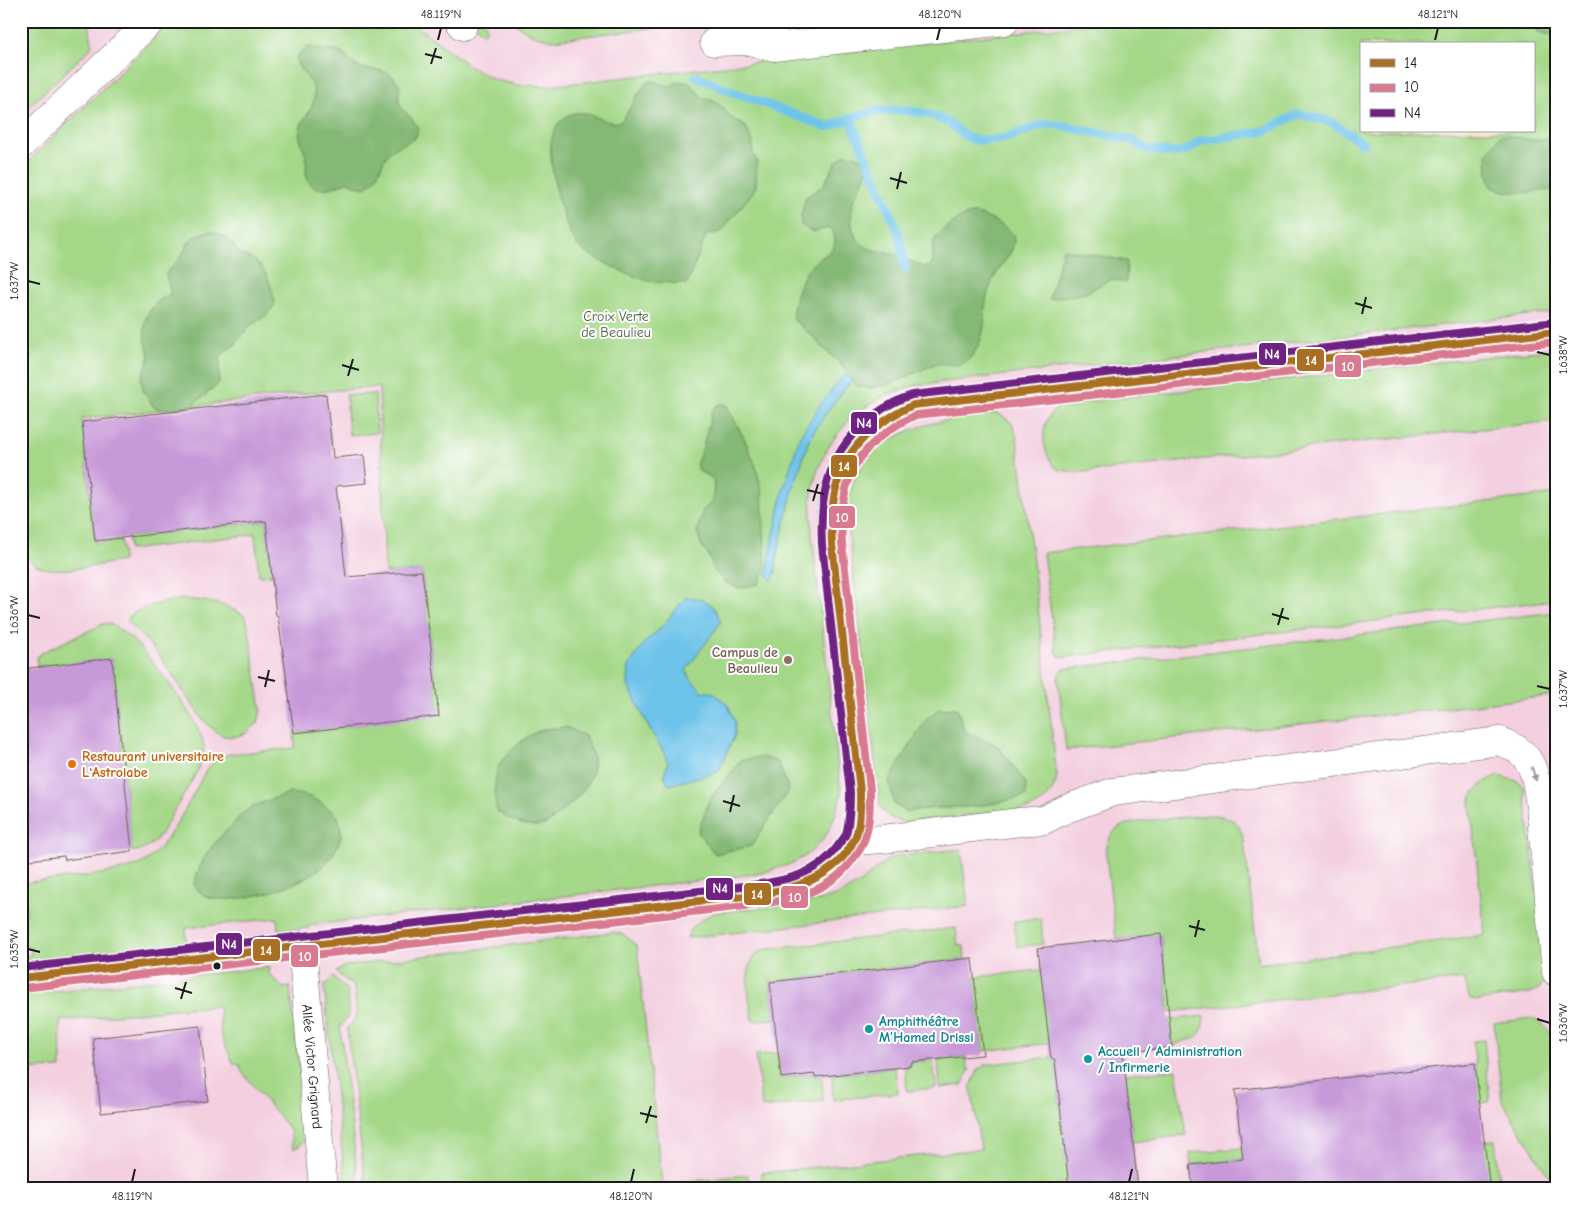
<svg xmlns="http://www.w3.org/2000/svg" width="1577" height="1209" font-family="'Comic Neue',sans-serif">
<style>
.built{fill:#f3cfdf;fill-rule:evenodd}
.green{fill:#a4d888;stroke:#607a52;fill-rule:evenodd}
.forest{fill:#83b874;stroke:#506a48}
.water{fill:#6dc3ea;stroke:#447083}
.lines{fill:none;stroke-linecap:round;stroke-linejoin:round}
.stream{stroke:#6dc3ea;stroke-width:9}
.building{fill:#c899d9}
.minor-casing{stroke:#686158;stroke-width:29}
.tertiary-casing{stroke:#686158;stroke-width:29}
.minor{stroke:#fff;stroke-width:28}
.tertiary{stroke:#fff;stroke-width:28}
.bus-1-casing{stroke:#fff;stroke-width:11}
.bus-2-casing{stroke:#fff;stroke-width:11}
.bus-3-casing{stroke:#fff;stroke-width:11}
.bus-1{stroke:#a96f23;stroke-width:8}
.bus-2{stroke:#da7a90;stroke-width:8}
.bus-3{stroke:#6f2282;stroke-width:8}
.oneway{fill:#999}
.ticks{fill:none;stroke:#1c1c1c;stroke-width:2}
.education-dot{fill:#8d6e63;stroke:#fff;stroke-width:2}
.food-dot{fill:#e8710a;stroke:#fff;stroke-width:2}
.bus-dot{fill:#1c1c1c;stroke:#fff;stroke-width:2}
.culture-dot{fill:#0f9aa8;stroke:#fff;stroke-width:2}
.labels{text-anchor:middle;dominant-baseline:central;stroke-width:4;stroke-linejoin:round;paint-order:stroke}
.park-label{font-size:14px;fill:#4c5e42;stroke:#fff}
.education-label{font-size:14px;font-weight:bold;fill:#785e54;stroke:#fff;text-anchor:end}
.food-label{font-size:14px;font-weight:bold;fill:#c56008;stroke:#fff;text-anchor:start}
.culture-label{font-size:14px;font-weight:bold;fill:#0d838f;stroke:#fff;text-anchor:start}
.street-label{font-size:14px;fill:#1c1c1c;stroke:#fff}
.line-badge{stroke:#fff;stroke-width:2}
.badge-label{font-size:14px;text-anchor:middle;font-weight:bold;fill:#fff}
.neatline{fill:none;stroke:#1c1c1c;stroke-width:2}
.ticks-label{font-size:12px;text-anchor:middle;fill:#1c1c1c}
</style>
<rect width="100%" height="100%" fill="#fff"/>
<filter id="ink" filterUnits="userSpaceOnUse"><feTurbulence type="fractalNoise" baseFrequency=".02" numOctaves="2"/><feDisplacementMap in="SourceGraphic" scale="10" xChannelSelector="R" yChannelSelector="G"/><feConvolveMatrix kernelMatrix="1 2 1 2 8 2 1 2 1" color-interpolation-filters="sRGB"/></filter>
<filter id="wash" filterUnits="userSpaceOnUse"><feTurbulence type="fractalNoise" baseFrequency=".0096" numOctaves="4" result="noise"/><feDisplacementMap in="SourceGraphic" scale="20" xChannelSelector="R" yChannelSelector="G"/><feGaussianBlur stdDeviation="1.12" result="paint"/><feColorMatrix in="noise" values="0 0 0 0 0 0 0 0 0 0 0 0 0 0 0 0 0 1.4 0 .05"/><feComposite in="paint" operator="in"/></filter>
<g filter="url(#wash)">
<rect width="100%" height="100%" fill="#f4e2c7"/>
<path class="built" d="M21 21H1556V1188H21ZM1361 44H1533V131H1361Z"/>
<g class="green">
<polygon points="21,21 89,21 92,47 21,114"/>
<path d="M172 21H410L472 68 495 80 519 85 549 86 1117 21H1556V312L918 385C903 389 888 393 875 401 837 423 812 464 811 508 811 517 812 526 812 535L841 794C830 846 807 863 756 874L311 925 309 928 278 930 277 918 186 928V942L21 961V956L31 955 30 947 21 948V915L27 914 23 883C50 879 127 875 146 861 171 843 192 795 207 769L215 760 229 754 295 748 294 733 439 715 422 571 385 573 379 387 326 391 82 419 95 543 121 540 123 561C101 564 56 576 36 565 29 561 25 554 21 546V169ZM1361 44H1533V131H1361Z"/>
<polygon points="471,21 484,21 487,28 483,34"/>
<polygon points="510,21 710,21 552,40 533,35"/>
<path d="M1556 349V421L1075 473 1057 469C1039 451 1037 414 1065 404Z"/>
<polygon points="375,394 377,433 349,435 346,395"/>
<path d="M998 413 1012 423 1017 438 1032 554 1057 777C1053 794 1045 803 1028 809L905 822C893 821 885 816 880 805L848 527C848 514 847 501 851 489 869 427 945 419 998 413Z"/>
<polygon points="1556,494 1556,600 1065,657 1059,656 1056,651 1043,553"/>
<polygon points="266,521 272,575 259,576 255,534 129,550 128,537"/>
<path d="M183 599C204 600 227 604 245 616L248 624 261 710 258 723 245 734 233 737 224 736 216 732 202 719 161 658 147 641 127 622 128 617C145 605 163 602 183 599Z"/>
<polygon points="1556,612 1556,695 1483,704 1066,750 1058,679 1059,674 1063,669"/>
<path d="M109 623C119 629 129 636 137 644 153 661 206 728 204 749 202 770 180 799 170 818 162 832 152 852 132 851L112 659 37 667V657L43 652 103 624Z"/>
<path d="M1498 776 1517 781 1524 787 1547 976C1543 985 1540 990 1530 993L1476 1001 1469 998 1465 979 1169 1012 1161 935 1116 939 1106 854C1107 843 1110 833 1120 827 1130 820 1197 816 1213 815 1234 817 1239 821 1244 841L1259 964 1485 935 1470 801C1476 787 1484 781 1498 776Z"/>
<path d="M961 849 968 906 687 938C689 926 703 918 714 913L818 901 839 895 860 883 888 859 899 856Z"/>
<polygon points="1041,918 1043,944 1017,947 1014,921"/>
<path d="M956 928 958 946H964L965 959 770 982 775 1019 753 1021C750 999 739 964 762 950Z"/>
<polygon points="614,932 624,935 637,946 662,1184 748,1175 749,1188 366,1188 347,1029 357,1017 354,987 336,972 345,966"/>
<path d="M270 967 269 974 283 988 290 987 307 1133C305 1141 300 1147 293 1149L290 1130 242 1072 240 1065 234 1064 221 1036 219 1006 176 1009 60 1021 61 1068 35 1069 21 1076V995Z"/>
<polygon points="1041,970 1050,1043 983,1051 974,977"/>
<polygon points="333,977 347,990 349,1015 340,1027 359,1188 346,1188 324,986"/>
<path d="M1204 1016C1202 1047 1189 1035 1172 1047L1169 1020Z"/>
<path d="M1531 1018C1546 1024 1552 1033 1556 1047V1188L1502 1101 1494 1023Z"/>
<polygon points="1484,1040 1490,1102 1479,1103 1473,1041"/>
<polygon points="778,1053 781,1078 814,1074 815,1077 822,1077 823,1101 762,1108 756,1055"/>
<polygon points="966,1057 967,1069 970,1069 962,1085 940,1088 938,1060"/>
<polygon points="1051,1057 1055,1060 1069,1182 1057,1184 1058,1188 763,1188 761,1173 981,1149 971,1089 970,1088 979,1068 984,1067 984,1065"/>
<polygon points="933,1060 936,1088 907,1091 905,1067 910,1066 912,1062"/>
<polygon points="895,1068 898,1093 833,1100 832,1075"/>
<polygon points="1176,1070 1186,1135 1133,1142 1125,1074"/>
<polygon points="1495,1140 1500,1188 1436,1188 1484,1141"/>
<polygon points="1242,1148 1243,1159 1191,1165 1190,1153"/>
<polygon points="298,1182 310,1188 250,1188"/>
</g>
<g class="forest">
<polygon points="1537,21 1556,21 1556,36 1538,32 1536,25"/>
<path d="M310 47C320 51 331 48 341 53 348 57 351 64 359 67 379 73 387 65 400 86 395 114 407 107 418 128L416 137C409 143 398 145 392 150 379 161 383 177 364 188L347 182C334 186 315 197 307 178 305 172 307 164 306 158 305 147 296 138 301 125 306 114 315 108 314 94 314 79 298 72 296 58L305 48Z"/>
<path d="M648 81H655L663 85 671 86 678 82H686L691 85 702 97 713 101 722 107 731 118 746 127 753 142V152L757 162 756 186 753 192 721 232 706 235 687 284C675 283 662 283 649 281 634 278 592 258 580 248 564 234 548 165 551 143 552 133 559 119 569 115 587 106 603 126 620 122 631 110 637 93 648 81Z"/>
<path d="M1556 132V189C1535 192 1512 196 1492 187L1488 175 1487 153 1501 135C1519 135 1541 148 1556 132Z"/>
<path d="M845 154C879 156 865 175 856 194 851 205 849 223 855 235 857 240 863 246 868 248 875 251 883 251 890 253 903 257 914 263 926 268L933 263C934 257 932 249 933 243 938 231 962 213 976 214 982 215 988 218 994 221 1000 224 1009 228 1012 234 1018 245 1008 256 1002 265 993 277 987 291 985 307 984 313 985 320 984 326 983 337 976 353 968 360 958 369 947 362 935 364L886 386 866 388 856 385 846 373 839 362 824 349 814 338 793 319C792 299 801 275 816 261 822 256 831 254 834 246 836 241 834 235 833 230L830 228 812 232 801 225V215L806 197 823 186 836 162Z"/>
<path d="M210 231C223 232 234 244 240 255 264 259 271 282 275 304L267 315 249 326 236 344 223 353 220 357 219 382 214 388 191 406 161 410 153 406 143 390 141 379 150 356C140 331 142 308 169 295L170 290 166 274C169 268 174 265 179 259 191 242 187 236 210 231Z"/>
<polygon points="1063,249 1127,261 1126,283 1111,279 1086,293 1049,299"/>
<polygon points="722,404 727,406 745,440 756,467 762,491 766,567 759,584 742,588 738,588 725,582 714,571 710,558 702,546 697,532 703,510 710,504 713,498 714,482 709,476 700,472 696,465 703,447 712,411 717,405"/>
<path d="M957 708 965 731 998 746 1026 783V796C1006 801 985 806 965 807 945 808 926 808 906 812L894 804 889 780 927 718 939 709Z"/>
<path d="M566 727 585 736C588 743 592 750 593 758 596 779 577 800 561 812 557 815 552 821 546 824 531 831 508 820 497 811 494 797 494 781 498 768 502 756 527 735 539 731 547 728 557 728 566 727Z"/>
<polygon points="763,757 778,762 789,790 751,846 715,854 698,833 709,800 741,760"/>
<path d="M289 793C311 794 321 802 338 816 339 823 343 832 340 839 338 847 331 859 324 865 301 886 243 904 212 898 204 897 199 891 194 885 200 859 212 845 230 827 235 823 238 817 243 813 256 803 274 799 289 793Z"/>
</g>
<g class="water">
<polygon points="846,373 852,380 826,413 809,440 792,493 778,551 775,574 772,581 767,575 771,548 783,491 800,436 822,402"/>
<path d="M686 597C707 599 714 603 721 622L686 670 690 678 702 691 714 693 728 705 735 721V735L718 772 669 785 664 775 668 763 662 749 650 730 628 685 629 666 645 642 661 628Z"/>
</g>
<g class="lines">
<g class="stream">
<polyline points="696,76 723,88 827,127 857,116 877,111 897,110 918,112 934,116 949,123 965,136 976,140 1003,139 1044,124 1059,125 1131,140 1149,150 1175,153 1190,149 1200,141 1265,131 1298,114 1332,122 1364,144"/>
<polyline points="850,118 899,234 905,268"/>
</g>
</g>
<g id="blocks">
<g class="building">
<polygon points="326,394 333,458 364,455 367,483 336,486 346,577 422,571 439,716 294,733 278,616 276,616 266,521 95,541 82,422"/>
<polygon points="112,658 132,851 65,860 64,856 21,861 21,669"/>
<polygon points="1161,934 1172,1047 1123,1053 1138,1188 1069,1188 1055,1060 1051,1057 1050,1051 1038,948"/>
<polygon points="972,958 983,1055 912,1062 910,1066 815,1077 814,1074 781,1078 770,982"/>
<polygon points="200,1026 208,1101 101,1113 93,1038"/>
<polygon points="1475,1063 1489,1182 1436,1188 1193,1188 1190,1165 1243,1159 1235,1090"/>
</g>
</g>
</g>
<g filter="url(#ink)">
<use href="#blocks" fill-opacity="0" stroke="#686158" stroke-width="1"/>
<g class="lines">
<g class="minor-casing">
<g id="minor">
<polyline points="459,21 463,26"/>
<polyline points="771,21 774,47"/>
<polyline points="714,42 749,41 774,47 1005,21"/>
<polyline points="21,145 151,21"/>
<path d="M853 841 883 839 1020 822 1044 820 1066 809 1113 792 1500 741C1506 744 1513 747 1518 750 1536 762 1537 787 1540 806L1556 972"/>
<path id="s1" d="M302 945 323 1188"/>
</g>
</g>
<g class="tertiary-casing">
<path id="tertiary" d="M21 978 720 899C763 893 814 894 843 856 846 851 851 846 854 840 860 824 860 808 860 791L832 544C831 528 830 512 833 497 842 450 871 423 913 405L1556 332"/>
</g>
<use href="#minor" class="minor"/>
<use href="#tertiary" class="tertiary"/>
<g class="bus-1-casing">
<path id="bus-1" d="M21 978 753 895C792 890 835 879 854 840 861 826 860 807 860 791L832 544C828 474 849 435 913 405L1556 332"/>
</g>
<g class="bus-2-casing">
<path id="bus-2" d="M22 988 754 905C792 900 830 892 853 859 857 854 861 849 863 843 870 827 870 807 870 790L842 543C838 478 857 443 916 415L1556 342"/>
</g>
<g class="bus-3-casing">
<path id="bus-3" d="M21 968 752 885C784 881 817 875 837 847 840 842 844 839 846 834 850 820 850 806 850 792L822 545C819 491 830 448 874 415 885 407 899 399 912 395L1555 322"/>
</g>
<use href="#bus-1" class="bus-1"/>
<use href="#bus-2" class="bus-2"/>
<use href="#bus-3" class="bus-3"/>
</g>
<defs><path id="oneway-solid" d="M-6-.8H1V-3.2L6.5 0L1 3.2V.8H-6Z" transform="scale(1.25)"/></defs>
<use class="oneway" href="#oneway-solid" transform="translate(1534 774) rotate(72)"/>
</g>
<path class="ticks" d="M438 40 441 28M937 40 940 28M1435 40 1438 28M425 54 442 58M431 64 436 48M890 178 907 183M897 189 901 172M28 281 40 284M1355 303 1372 308M1362 314 1366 297M1537 352 1550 355M342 365 359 370M348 376 353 359M807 490 824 494M813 501 818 484M1272 614 1289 619M28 615 40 618M1278 625 1283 608M258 677 275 681M1537 686 1550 689M265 687 269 670M723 801 740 806M730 812 734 795M1189 926 1205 930M1195 937 1199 920M28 949 40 952M175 988 192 993M181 999 186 982M1537 1019 1550 1023M640 1113 657 1117M646 1123 651 1106M132 1182 135 1169M631 1182 634 1169M1129 1182 1132 1169"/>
<circle class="education-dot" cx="788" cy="660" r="5"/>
<circle class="food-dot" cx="72" cy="764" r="5"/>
<circle class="bus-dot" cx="217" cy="966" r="4.5"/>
<g class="culture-dot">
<circle cx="869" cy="1029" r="5"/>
<circle cx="1088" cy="1059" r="5"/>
</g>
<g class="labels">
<g class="park-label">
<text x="616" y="316">Croix Verte<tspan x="616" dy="16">de Beaulieu</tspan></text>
</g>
<g class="education-label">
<text x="778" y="652">Campus de<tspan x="778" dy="16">Beaulieu</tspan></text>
</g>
<g class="food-label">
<text x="82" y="756">Restaurant universitaire<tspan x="82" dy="16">L'Astrolabe</tspan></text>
</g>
<g class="culture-label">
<text x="879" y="1021">Amphithéâtre<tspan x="879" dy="16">M’Hamed Drissi</tspan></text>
<text x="1098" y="1051">Accueil / Administration<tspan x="1098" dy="16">/ Infirmerie</tspan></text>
</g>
<g class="street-label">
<text stroke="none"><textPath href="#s1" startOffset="122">Allée Victor Grignard</textPath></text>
</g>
</g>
<g class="line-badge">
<rect x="1258" y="342" width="29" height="24" rx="5" fill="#6f2282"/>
<rect x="1296" y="348" width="29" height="24" rx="5" fill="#a96f23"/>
<rect x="1334" y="354" width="28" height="24" rx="5" fill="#da7a90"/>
<rect x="850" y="411" width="28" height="24" rx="5" fill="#6f2282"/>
<rect x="830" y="454" width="28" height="24" rx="5" fill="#a96f23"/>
<rect x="828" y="505" width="28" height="24" rx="5" fill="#da7a90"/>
<rect x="705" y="877" width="29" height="24" rx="5" fill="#6f2282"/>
<rect x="743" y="882" width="29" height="24" rx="5" fill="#a96f23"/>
<rect x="780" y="885" width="29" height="24" rx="5" fill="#da7a90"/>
<rect x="215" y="932" width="28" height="24" rx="5" fill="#6f2282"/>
<rect x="252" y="938" width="29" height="24" rx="5" fill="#a96f23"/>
<rect x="290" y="944" width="29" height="24" rx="5" fill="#da7a90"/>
</g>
<g class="badge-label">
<text x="1272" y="359">N4</text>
<text x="1311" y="365">14</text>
<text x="1348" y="371">10</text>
<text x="864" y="428">N4</text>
<text x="844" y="471">14</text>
<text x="842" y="522">10</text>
<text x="720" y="893">N4</text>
<text x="757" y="899">14</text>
<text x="795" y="902">10</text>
<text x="229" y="949">N4</text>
<text x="266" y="955">14</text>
<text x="305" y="961">10</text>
</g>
<rect width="1577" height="1209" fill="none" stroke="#fff" stroke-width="55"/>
<rect x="1360" y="42" width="175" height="90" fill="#ffffff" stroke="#a4a4a4"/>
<rect x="1370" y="59" width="25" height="8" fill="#a96f23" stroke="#a4a4a4"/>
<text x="1404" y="68" font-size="15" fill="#1c1c1c">14</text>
<rect x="1370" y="84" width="25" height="8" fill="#da7a90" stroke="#a4a4a4"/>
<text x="1404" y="92" font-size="15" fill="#1c1c1c">10</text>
<rect x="1370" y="109" width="25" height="8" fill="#6f2282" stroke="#a4a4a4"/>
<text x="1404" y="118" font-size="15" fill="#1c1c1c">N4</text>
<rect x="28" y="28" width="1522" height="1154" class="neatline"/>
<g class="ticks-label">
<text x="441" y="18">48.119°N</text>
<text x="940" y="18">48.120°N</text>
<text x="1438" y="18">48.121°N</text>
<text transform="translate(14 281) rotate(-90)" y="4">1.637°W</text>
<text transform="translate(1563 355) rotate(-90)" y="4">1.638°W</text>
<text transform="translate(14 615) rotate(-90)" y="4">1.636°W</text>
<text transform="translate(1563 689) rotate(-90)" y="4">1.637°W</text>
<text transform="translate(14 949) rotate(-90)" y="4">1.635°W</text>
<text transform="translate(1563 1023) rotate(-90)" y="4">1.636°W</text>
<text x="132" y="1200">48.119°N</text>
<text x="631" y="1200">48.120°N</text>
<text x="1129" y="1200">48.121°N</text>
</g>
</svg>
